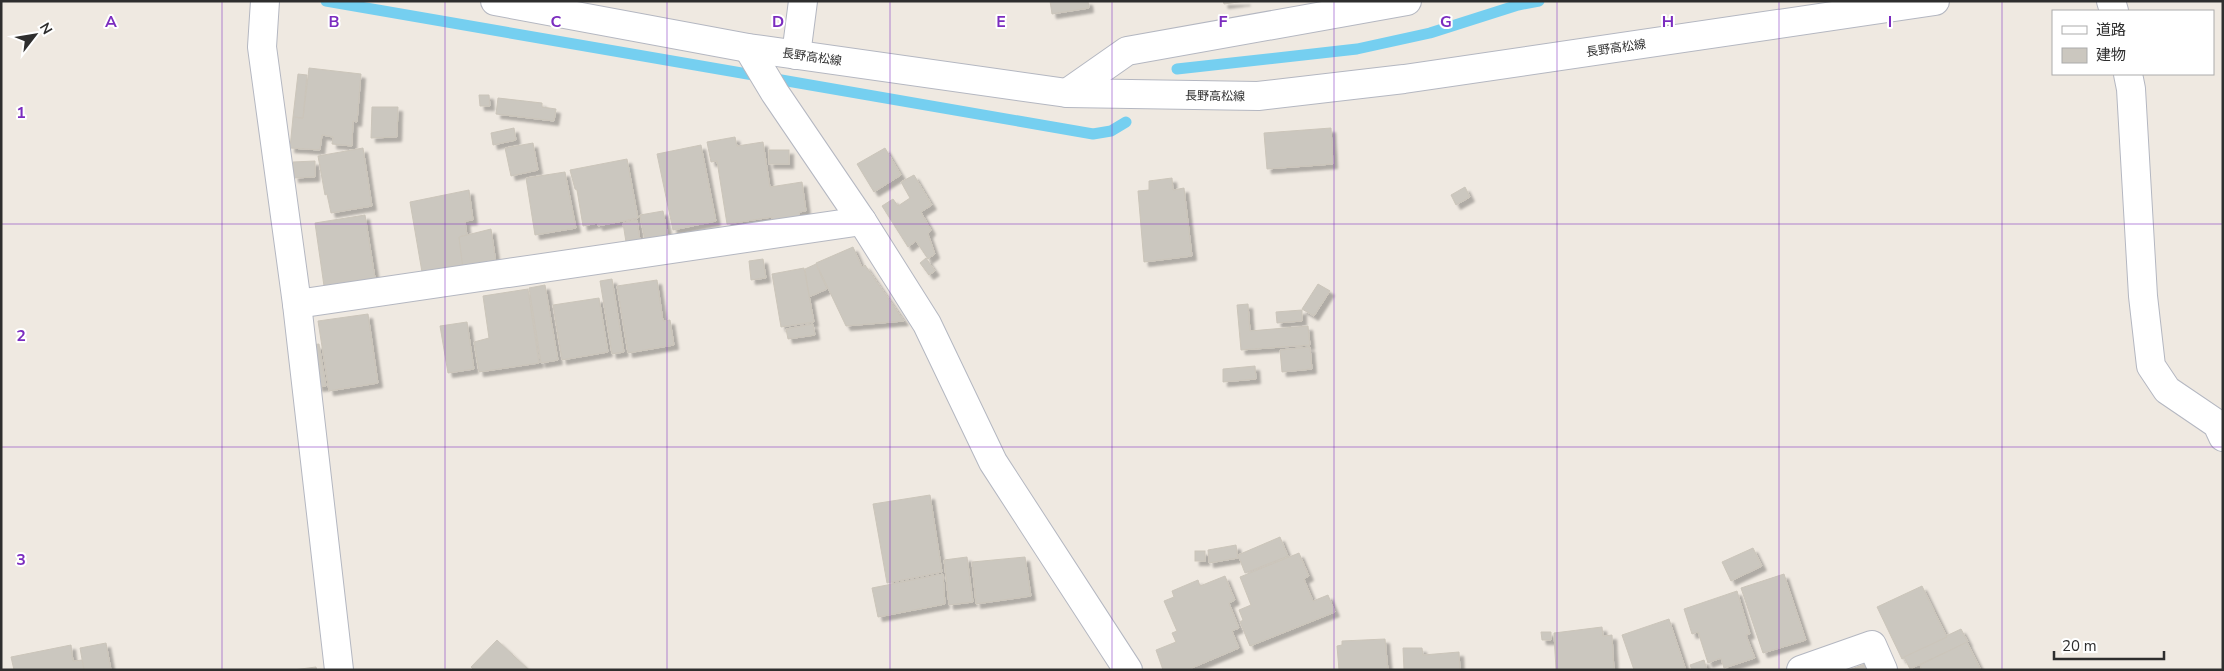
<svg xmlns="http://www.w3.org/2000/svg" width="2224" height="671" font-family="'Nunito Sans','Noto Sans JP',sans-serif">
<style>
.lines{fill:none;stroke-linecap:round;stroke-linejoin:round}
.stream{stroke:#75cff0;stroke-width:11}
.building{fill:#cbc7bf;stroke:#cbc5ba;filter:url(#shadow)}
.minor-casing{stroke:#b4b7c1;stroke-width:30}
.secondary-casing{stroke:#b4b7c1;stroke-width:30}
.minor{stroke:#fff;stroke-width:28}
.secondary{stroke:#fff;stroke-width:28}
.grid{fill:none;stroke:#7b2cbf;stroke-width:1;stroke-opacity:0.55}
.labels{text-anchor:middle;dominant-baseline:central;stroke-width:4;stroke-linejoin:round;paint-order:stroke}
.street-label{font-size:12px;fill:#2e2e2e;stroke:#fff}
.grid-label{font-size:16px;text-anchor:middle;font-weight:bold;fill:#7b2cbf;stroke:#fff;stroke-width:4;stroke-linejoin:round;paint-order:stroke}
</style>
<defs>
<filter id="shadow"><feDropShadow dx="4.5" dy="4.5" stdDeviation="1" flood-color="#0004"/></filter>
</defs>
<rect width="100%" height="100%" fill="#efe9e1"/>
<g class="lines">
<g class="stream">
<polyline points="326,1 1093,134 1111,131 1126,122"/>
<polyline points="1177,69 1357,49 1430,33 1518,5 1539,1"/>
</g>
</g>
<g class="building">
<polygon points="1050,1 1088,1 1089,8 1052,14"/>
<polygon points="1223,1 1246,1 1224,4"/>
<polygon points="309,68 361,74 357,122 353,121 352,146 332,144 333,137 322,135 320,150 290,148 293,117 303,118"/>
<polygon points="298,74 307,75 303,118 293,117"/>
<polygon points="479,95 489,95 490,106 480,106"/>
<polygon points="498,98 542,103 542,107 556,109 554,121 496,114"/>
<polygon points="372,107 398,107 397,137 371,138"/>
<polygon points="514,128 516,140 493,145 491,133"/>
<polygon points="1331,128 1333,164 1267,169 1264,133"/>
<polygon points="735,137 737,146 763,142 770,187 802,182 806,211 799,212 800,217 772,221 772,217 727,224 717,161 711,162 707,142"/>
<polygon points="533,143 538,170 511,176 505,148"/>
<polygon points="701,145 716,221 673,230 657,154"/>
<polygon points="363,148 372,206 331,213 327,194 325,195 318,156"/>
<polygon points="885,148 901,175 874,192 857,164"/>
<rect x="769" y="150" width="20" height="14"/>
<polygon points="627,159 638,218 598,226 598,223 583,226 577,190 575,189 570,170"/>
<polygon points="315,161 315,177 294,178 293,162"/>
<polygon points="565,172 576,228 535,235 526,178"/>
<polygon points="914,175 932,205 921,212 931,230 928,234 935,254 928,259 916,241 908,247 882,206 893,199 898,206 910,198 901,182"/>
<polygon points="1172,178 1173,190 1184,188 1192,256 1144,262 1138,191 1149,190 1149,181"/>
<polygon points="1465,187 1470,197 1456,205 1451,195"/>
<polygon points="469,190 473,220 465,221 467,235 459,237 463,265 422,272 410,202"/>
<polygon points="663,211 668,236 645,241 640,215"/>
<polygon points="365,215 375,278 324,286 315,223"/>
<polygon points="637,220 640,240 626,242 623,223"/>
<polygon points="491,229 496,263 463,269 459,237"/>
<polygon points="853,247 862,267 865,265 904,321 846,326 816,263"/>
<polygon points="926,258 935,271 929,275 920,263"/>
<polygon points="763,259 766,278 751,280 749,261"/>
<polygon points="816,264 827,289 809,297 805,269"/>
<polygon points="804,268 814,322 781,327 772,274"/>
<polygon points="612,279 624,352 612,354 600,281"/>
<polygon points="657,280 663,321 670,320 674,345 628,353 617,286"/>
<polygon points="1318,284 1330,291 1314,316 1302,309"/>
<polygon points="545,285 558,360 541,363 529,288"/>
<polygon points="528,289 539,363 479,372 474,342 489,338 483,296"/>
<polygon points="599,298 608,352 562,360 553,305"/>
<polygon points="1248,304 1250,331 1308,326 1310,345 1241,350 1237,305"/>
<polygon points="1302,310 1302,321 1277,323 1276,312"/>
<polygon points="368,314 378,383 329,391 318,321"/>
<polygon points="467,322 474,369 448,373 440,326"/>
<polygon points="813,324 815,335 788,339 786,329"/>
<polygon points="319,344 326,386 318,387 311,345"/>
<polygon points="1310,347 1312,369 1282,372 1280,350"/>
<polygon points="1255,366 1256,379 1223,382 1223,369"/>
<polygon points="930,495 942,572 887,583 873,504"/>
<polygon points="1280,537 1288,556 1245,573 1238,555"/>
<polygon points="1236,545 1238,558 1209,563 1208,550"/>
<polygon points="1753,548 1762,566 1731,581 1722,562"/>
<rect x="1195" y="551" width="10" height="10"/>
<polygon points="1299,553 1309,576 1304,579 1313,601 1328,595 1335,612 1250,646 1240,622 1243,620 1239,610 1251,605 1240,577"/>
<polygon points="967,557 973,602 949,605 944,560"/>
<polygon points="1025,557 1031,596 976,604 972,562"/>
<polygon points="943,574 945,604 878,617 872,588"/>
<polygon points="1784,574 1806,640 1763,653 1741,588"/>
<polygon points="1225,576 1235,600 1229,603 1239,628 1232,631 1239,648 1187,670 1163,670 1156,650 1176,642 1172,633 1177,631 1164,601 1174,597 1172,591 1198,580 1200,586"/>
<polygon points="1922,586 1947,637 1902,659 1877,607"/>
<polygon points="1737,591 1750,634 1746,635 1755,658 1724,668 1721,658 1708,663 1698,632 1692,634 1684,609"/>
<polygon points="1669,619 1686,670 1634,670 1622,635"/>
<polygon points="1602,627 1603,636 1612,635 1614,670 1556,670 1554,633"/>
<polygon points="1961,629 1968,642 1910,669 1904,657 1947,637 1946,636"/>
<polygon points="1541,632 1551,632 1551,640 1542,640"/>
<polygon points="1385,639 1388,670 1339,670 1337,646 1342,645 1342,641"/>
<polygon points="497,640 529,670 474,670 471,667"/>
<polygon points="1967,642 1981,670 1922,670 1920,665"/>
<polygon points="106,643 111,670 84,670 80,648"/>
<polygon points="71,645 73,661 82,660 84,670 14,670 11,657"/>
<polygon points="1403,648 1422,648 1423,655 1459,652 1460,670 1404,670"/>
<polygon points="1704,660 1707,670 1692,670 1690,665"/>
<polygon points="1865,664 1867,670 1849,670"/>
<polygon points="316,667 317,670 293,670"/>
</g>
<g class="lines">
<g class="minor-casing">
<g id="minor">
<polyline points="265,1 262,47 297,304 339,670"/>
<polyline points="2111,1 2114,11"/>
<polyline points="748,48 775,93 862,221 927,324 993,462 1128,670"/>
<polyline points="796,55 803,1"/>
<polyline points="2128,74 2131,89 2143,296 2151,366 2167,390 2217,424 2223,437"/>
<polyline points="1067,93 1127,51 1407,1"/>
<polyline points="297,304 862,221"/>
<polyline points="1801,670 1872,645 1883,670"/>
</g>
</g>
<g class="secondary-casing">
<polyline id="secondary" points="495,1 748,48 1067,93 1258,96 1404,79 1935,1"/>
</g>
<use href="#minor" class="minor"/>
<use href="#secondary" class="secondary"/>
</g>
<path class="grid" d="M222 1V670M445 1V670M667 1V670M890 1V670M1112 1V670M1334 1V670M1557 1V670M1779 1V670M2002 1V670M1 224H2223M1 447H2223"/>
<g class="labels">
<g class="street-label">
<text transform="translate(1616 48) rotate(-8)">長野高松線</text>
<text transform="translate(812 57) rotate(8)">長野高松線</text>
<text transform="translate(1215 96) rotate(1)">長野高松線</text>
</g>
</g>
<g class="grid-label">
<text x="111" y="27">A</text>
<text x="334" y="27">B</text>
<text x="556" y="27">C</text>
<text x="778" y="27">D</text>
<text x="1001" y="27">E</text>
<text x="1223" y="27">F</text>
<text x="1446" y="27">G</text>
<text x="1668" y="27">H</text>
<text x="1890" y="27">I</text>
<text x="21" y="118">1</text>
<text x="21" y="341">2</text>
<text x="21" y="565">3</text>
</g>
<rect width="2224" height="671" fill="none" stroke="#2e2e2e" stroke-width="5"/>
<rect x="2052" y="10" width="162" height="65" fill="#ffffff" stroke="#ababab"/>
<rect x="2062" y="26" width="25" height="8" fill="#ffffff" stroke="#ababab"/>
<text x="2096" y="35" font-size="15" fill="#2e2e2e">道路</text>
<rect x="2062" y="48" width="25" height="15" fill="#cbc7bf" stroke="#ababab"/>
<text x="2096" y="60" font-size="15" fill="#2e2e2e">建物</text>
<g transform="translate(35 35) rotate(59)" stroke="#ffffff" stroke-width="4" paint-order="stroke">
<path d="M0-4L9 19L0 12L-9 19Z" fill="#2e2e2e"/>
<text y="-8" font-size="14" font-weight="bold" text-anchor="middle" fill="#2e2e2e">N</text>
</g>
<path d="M2054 651v8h110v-8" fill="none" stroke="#2e2e2e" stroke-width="2.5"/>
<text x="2062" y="651" font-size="15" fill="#2e2e2e" stroke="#ffffff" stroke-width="4" paint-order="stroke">20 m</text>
</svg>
